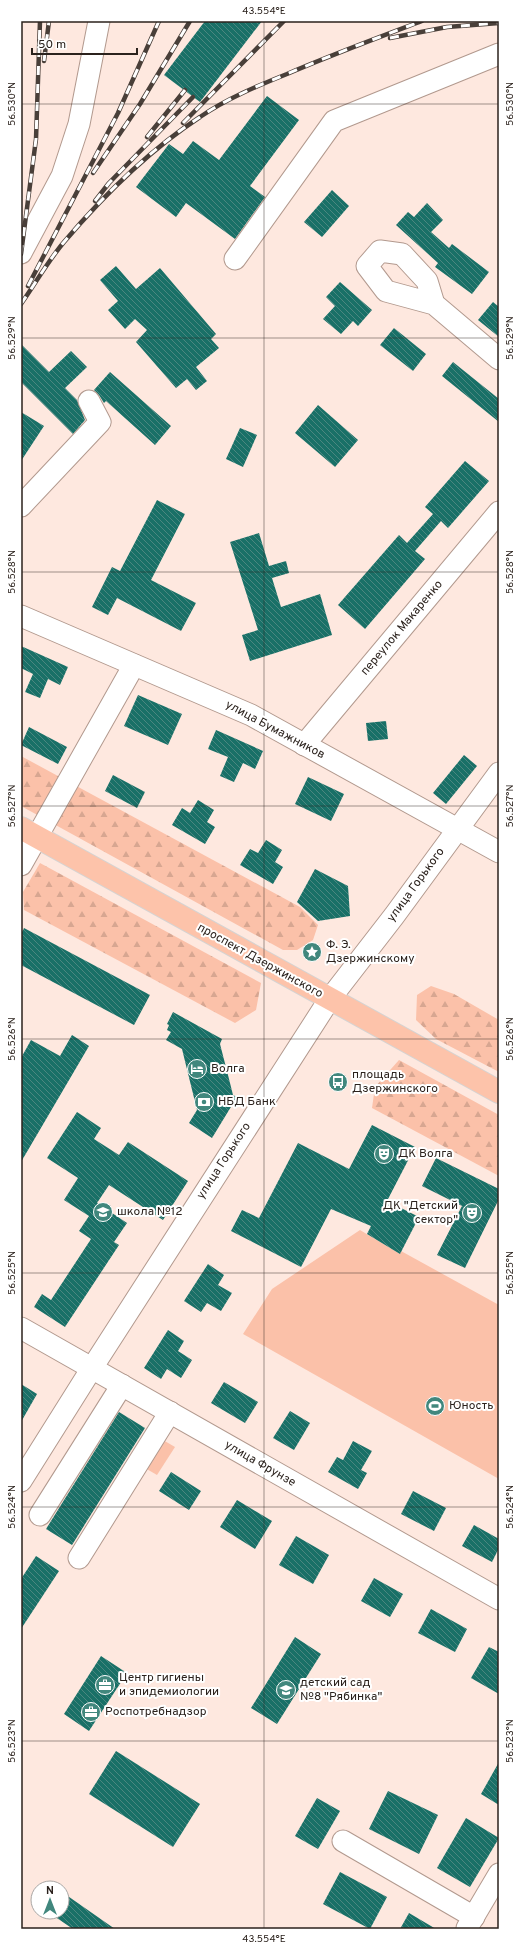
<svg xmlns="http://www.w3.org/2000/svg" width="520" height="1950" font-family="Overpass,sans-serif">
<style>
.forest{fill:url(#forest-firs)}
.park{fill:#fbc1a9}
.building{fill:url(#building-back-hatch)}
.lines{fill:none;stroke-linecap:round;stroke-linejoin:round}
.minor-casing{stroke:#b2998e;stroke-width:23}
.major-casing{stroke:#d5d3d2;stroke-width:24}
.minor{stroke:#fff;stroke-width:21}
.major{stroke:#fdc3aa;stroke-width:22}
.rail-casing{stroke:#493f39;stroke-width:4.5}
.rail{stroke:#fff;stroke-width:3;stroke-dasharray:9;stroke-linecap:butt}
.ticks{fill:none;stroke:#2b221d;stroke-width:1;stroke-opacity:0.45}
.labels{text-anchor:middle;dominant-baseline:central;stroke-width:4;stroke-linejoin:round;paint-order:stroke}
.street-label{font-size:12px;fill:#2b221d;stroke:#fff}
.poi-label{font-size:12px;fill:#2b221d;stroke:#fff;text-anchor:start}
.neatline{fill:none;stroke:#2b221d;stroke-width:1.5}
.ticks-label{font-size:10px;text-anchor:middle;fill:#2b221d}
</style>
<defs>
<pattern id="forest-firs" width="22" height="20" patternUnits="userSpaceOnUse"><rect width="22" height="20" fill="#fbc1a9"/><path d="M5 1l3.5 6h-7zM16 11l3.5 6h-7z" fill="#d7a691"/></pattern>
<pattern id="building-back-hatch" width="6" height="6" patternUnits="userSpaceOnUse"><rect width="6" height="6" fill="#197067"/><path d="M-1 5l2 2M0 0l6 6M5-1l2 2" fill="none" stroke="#4b8780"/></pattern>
</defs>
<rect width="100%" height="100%" fill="#fee8df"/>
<g class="forest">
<polygon points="21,756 300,907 318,925 313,940 297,950 283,950 21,806"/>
<polygon points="40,863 261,983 256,1010 235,1023 24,910 23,892"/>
<polygon points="431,986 454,994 499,1020 499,1072 436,1039 416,1020 417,995"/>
<polygon points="399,1060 499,1115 499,1176 372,1108 375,1087"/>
</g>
<g class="park">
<polygon points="360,1230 400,1254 401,1251 499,1305 499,1479 243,1334 272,1289"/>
<polygon points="163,1440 175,1447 157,1475 145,1468"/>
</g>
<g class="building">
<polygon points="205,21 262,21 200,102 164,75"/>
<polygon points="267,96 299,120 250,186 265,197 235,239 186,203 176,217 136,187 169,144 183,154 193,141 219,160"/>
<polygon points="332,190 349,206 322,237 304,222"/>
<polygon points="427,203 443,220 431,232 449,248 452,244 489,272 472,294 435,267 438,263 396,225 408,212 414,217"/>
<polygon points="116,266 136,289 160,268 216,334 211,339 219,348 196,367 207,381 196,390 187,379 176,388 136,342 147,330 135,319 125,329 108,310 118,301 100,280"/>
<polygon points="340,282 372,310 358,326 353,321 341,334 323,319 335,306 326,297"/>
<polygon points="493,302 499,307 499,337 478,320"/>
<polygon points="394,328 426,354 413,371 380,345"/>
<polygon points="21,344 49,372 71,351 87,367 65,388 77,400 85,420 73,434 21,382"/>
<polygon points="453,362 499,399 499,422 442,376"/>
<polygon points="110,372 171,426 155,445 106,401 104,403 99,395 94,390"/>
<polygon points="318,405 358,440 335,467 295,433"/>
<polygon points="21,412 44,426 21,461"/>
<polygon points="240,428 257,435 243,467 226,459"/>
<polygon points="465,461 489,481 448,528 441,521 415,551 425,559 365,629 338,605 399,535 407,543 433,514 425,507"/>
<polygon points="157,500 185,514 151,580 196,603 181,631 117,598 108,615 92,607 112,567 120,571"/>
<polygon points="259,533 269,566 286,561 289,573 272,578 281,607 320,594 332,635 250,661 242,635 258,630 230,542"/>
<polygon points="21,646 68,667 60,685 48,679 40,698 25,692 33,674 21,668"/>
<polygon points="138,695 182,714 168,745 124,726"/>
<polygon points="386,721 388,739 368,741 366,723"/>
<polygon points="29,727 67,747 58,764 21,745"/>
<polygon points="216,730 263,751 255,769 243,763 234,782 220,776 228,757 208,749"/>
<polygon points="464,755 477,766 446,804 433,793"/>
<polygon points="113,775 145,792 137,808 105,791"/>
<polygon points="308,777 344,794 331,821 295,804"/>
<polygon points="198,800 214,810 207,822 215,827 205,844 172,825 182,808 190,813"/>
<polygon points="266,840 282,850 275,862 283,867 273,884 240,865 250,849 258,853"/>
<polygon points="315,869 348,886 350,916 318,921 297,902"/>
<polygon points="24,928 150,995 134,1025 21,965 21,934"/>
<polygon points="173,1012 222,1039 220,1044 229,1079 233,1095 237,1097 212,1138 189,1123 197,1110 182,1049 166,1040 171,1032 167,1030 169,1025 167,1024"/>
<polygon points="72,1035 89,1046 21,1162 21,1058 31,1040 60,1056"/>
<polygon points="77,1112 101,1128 94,1139 119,1155 128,1142 188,1181 163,1220 109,1185 97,1203 127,1223 114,1242 119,1245 65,1327 34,1307 42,1294 51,1300 91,1239 79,1231 89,1216 64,1200 78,1178 47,1158"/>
<polygon points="372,1125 415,1147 387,1201 419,1217 400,1254 367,1234 371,1226 331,1209 301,1267 231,1231 242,1210 259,1218 298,1143 349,1169"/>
<polygon points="436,1158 499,1189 499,1199 465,1268 437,1255 462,1206 422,1186"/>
<polygon points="208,1264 224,1275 218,1285 232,1293 221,1311 207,1303 201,1312 184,1301"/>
<polygon points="168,1330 184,1341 178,1351 192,1360 181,1378 167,1369 161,1379 144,1368"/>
<polygon points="224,1382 258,1402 245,1423 211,1403"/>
<polygon points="21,1384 37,1394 21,1422"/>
<polygon points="290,1411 310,1423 294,1450 273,1438"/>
<polygon points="119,1412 145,1428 72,1545 46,1529"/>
<polygon points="353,1441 372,1451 361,1470 367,1473 358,1489 328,1472 337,1457 343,1460"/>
<polygon points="171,1472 201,1491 189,1510 159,1491"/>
<polygon points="413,1491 446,1508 434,1531 401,1514"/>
<polygon points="237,1500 272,1521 255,1549 220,1527"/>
<polygon points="474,1525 499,1539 499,1548 492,1562 462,1546"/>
<polygon points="296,1536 329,1555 313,1584 279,1565"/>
<polygon points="36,1556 59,1571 21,1629 21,1579"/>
<polygon points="374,1578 403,1594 390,1617 361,1601"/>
<polygon points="431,1609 467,1629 455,1652 418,1633"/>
<polygon points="295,1637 321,1654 277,1724 251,1708"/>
<polygon points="489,1647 499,1652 499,1694 471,1678"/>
<polygon points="101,1656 127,1673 89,1731 64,1714"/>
<polygon points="116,1751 200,1804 173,1847 89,1794"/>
<polygon points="499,1762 499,1805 481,1794"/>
<polygon points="388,1791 438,1815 419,1854 369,1829"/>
<polygon points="317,1798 340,1811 318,1849 295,1836"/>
<polygon points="466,1818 499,1838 470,1887 437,1868"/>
<polygon points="340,1872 387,1897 370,1929 323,1904"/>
<polygon points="62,1892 115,1929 73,1929 48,1912 62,1912"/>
<polygon points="409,1913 436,1929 400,1929"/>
</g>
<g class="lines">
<g class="minor-casing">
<g id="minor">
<polyline points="21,253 62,176 79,124 99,21"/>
<polyline points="235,259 334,121 499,54"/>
<polyline points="434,304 427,281 402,254 380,251 367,266 386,291 434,304 499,359"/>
<polyline points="21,506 100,422 89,401"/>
<polyline points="21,616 251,715 499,852"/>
<polyline points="304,745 499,512"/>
<polyline points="21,865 134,665"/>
<polyline points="21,1328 499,1599"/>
<polyline points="21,1481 92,1368 329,1000 394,916 499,773"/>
<polyline points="40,1515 122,1385"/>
<polyline points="79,1558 170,1412"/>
<polyline points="343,1841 474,1917"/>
<polyline points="467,1928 499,1874"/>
</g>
</g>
<g class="major-casing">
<polyline id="major" points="21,828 499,1092"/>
</g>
<use href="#minor" class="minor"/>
<use href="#major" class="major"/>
<g class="rail-casing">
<g id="rail">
<polyline points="390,38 447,27 499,23"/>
<polyline points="44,61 49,21"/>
<polyline points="183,123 284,21"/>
<polyline points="147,137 185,90"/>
<polyline points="93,173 140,104 190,21"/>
<polyline points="95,201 109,183 193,97"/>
<polyline points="21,254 36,139 40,21"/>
<polyline points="28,286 118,113 159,21"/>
<path d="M21 304C35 284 48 261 64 242 104 195 148 151 200 117 226 99 257 86 287 74 331 55 377 38 422 21"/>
</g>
</g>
<use href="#rail" class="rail"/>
</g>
<path class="ticks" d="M264 21V1929M21 104H499M21 338H499M21 572H499M21 806H499M21 1039H499M21 1273H499M21 1507H499M21 1741H499"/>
<defs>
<g id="sight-disc" transform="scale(1)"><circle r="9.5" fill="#41877d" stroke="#fff"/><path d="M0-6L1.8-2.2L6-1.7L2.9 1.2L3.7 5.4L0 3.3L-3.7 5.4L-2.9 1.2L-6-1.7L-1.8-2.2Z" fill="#fff"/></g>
<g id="hotel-disc" transform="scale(1)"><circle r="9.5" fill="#41877d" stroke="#fff"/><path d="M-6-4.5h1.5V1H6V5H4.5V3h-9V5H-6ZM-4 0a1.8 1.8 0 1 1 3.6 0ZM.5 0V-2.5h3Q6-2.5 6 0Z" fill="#fff"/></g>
<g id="bus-disc" transform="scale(1)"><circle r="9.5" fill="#41877d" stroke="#fff"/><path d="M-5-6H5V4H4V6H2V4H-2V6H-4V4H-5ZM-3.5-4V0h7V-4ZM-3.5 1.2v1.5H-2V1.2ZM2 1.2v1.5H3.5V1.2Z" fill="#fff"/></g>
<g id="bank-disc" transform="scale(1)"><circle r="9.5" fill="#41877d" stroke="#fff"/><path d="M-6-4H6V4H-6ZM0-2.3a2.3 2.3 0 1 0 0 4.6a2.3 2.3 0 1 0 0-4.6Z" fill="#fff"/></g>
<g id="theatre-disc" transform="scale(1)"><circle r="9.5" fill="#41877d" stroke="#fff"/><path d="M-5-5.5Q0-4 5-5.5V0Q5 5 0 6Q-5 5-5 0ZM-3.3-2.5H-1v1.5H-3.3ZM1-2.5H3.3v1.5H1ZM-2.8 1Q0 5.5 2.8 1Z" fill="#fff"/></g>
<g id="school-disc" transform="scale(1)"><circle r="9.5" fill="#41877d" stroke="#fff"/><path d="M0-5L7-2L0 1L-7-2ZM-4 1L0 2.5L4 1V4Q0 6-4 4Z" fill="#fff"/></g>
<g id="stadium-disc" transform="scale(1)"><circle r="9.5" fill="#41877d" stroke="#fff"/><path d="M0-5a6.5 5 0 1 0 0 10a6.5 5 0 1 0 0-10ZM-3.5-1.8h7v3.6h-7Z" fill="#fff"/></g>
<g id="office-disc" transform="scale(1)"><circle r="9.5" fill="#41877d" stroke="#fff"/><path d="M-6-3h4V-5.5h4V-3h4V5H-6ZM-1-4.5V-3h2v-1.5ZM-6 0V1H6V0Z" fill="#fff"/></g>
</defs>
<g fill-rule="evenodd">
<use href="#sight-disc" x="312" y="952"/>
<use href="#hotel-disc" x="197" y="1069"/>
<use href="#bus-disc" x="338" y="1082"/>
<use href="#bank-disc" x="204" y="1102"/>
<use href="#theatre-disc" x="384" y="1154"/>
<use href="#school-disc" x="103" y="1212"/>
<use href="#theatre-disc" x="472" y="1213"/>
<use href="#stadium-disc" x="435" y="1406"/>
<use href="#office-disc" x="105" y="1685"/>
<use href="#school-disc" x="286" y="1690"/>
<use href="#office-disc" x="91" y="1712"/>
</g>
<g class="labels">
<g class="street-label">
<text transform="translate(402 628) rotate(-50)">переулок Макаренко</text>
<text transform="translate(275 730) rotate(28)">улица Бумажников</text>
<text transform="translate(416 885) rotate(-54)">улица Горького</text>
<text transform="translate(260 961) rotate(29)">проспект Дзержинского</text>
<text transform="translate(224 1161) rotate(-57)">улица Горького</text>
<text transform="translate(260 1464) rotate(30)">улица Фрунзе</text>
</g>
<g class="poi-label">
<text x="326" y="945">Ф. Э.<tspan x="326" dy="14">Дзержинскому</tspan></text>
<text x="211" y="1069">Волга</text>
<text x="352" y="1075">площадь<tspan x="352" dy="14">Дзержинского</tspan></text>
<text x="218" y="1102">НБД Банк</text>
<text x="398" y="1154">ДК Волга</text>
<text x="458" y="1206" text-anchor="end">ДК "Детский<tspan x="458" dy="14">сектор"</tspan></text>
<text x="117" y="1212">школа №12</text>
<text x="449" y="1406">Юность</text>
<text x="119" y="1678">Центр гигиены<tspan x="119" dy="14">и эпидемиологии</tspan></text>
<text x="300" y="1683">детский сад<tspan x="300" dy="14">№8 "Рябинка"</tspan></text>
<text x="105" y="1712">Роспотребнадзор</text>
</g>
</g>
<rect width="520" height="1950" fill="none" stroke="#ffffff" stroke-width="44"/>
<g transform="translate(50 1900)"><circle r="19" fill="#ffffff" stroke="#aaa7a5"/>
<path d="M0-3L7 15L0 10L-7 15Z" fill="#41877d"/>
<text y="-6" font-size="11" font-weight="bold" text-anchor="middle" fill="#2b221d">N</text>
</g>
<path d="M32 48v6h105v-6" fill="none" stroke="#2b221d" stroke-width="2"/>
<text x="38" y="48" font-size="12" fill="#2b221d" stroke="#ffffff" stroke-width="3" paint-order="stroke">50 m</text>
<rect x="22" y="22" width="476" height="1906" class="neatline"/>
<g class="ticks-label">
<text x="264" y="14">43.554°E</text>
<text transform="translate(11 104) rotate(-90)" y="4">56.530°N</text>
<text transform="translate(509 104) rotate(-90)" y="4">56.530°N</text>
<text transform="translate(11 338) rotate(-90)" y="4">56.529°N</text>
<text transform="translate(509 338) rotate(-90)" y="4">56.529°N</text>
<text transform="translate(11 572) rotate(-90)" y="4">56.528°N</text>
<text transform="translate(509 572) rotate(-90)" y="4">56.528°N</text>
<text transform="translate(11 806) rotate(-90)" y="4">56.527°N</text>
<text transform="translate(509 806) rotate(-90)" y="4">56.527°N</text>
<text transform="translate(11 1039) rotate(-90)" y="4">56.526°N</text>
<text transform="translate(509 1039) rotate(-90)" y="4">56.526°N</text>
<text transform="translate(11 1273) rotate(-90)" y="4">56.525°N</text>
<text transform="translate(509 1273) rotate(-90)" y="4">56.525°N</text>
<text transform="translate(11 1507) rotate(-90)" y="4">56.524°N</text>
<text transform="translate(509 1507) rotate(-90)" y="4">56.524°N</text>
<text transform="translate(11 1741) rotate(-90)" y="4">56.523°N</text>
<text transform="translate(509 1741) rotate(-90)" y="4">56.523°N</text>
<text x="264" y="1942">43.554°E</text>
</g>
</svg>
